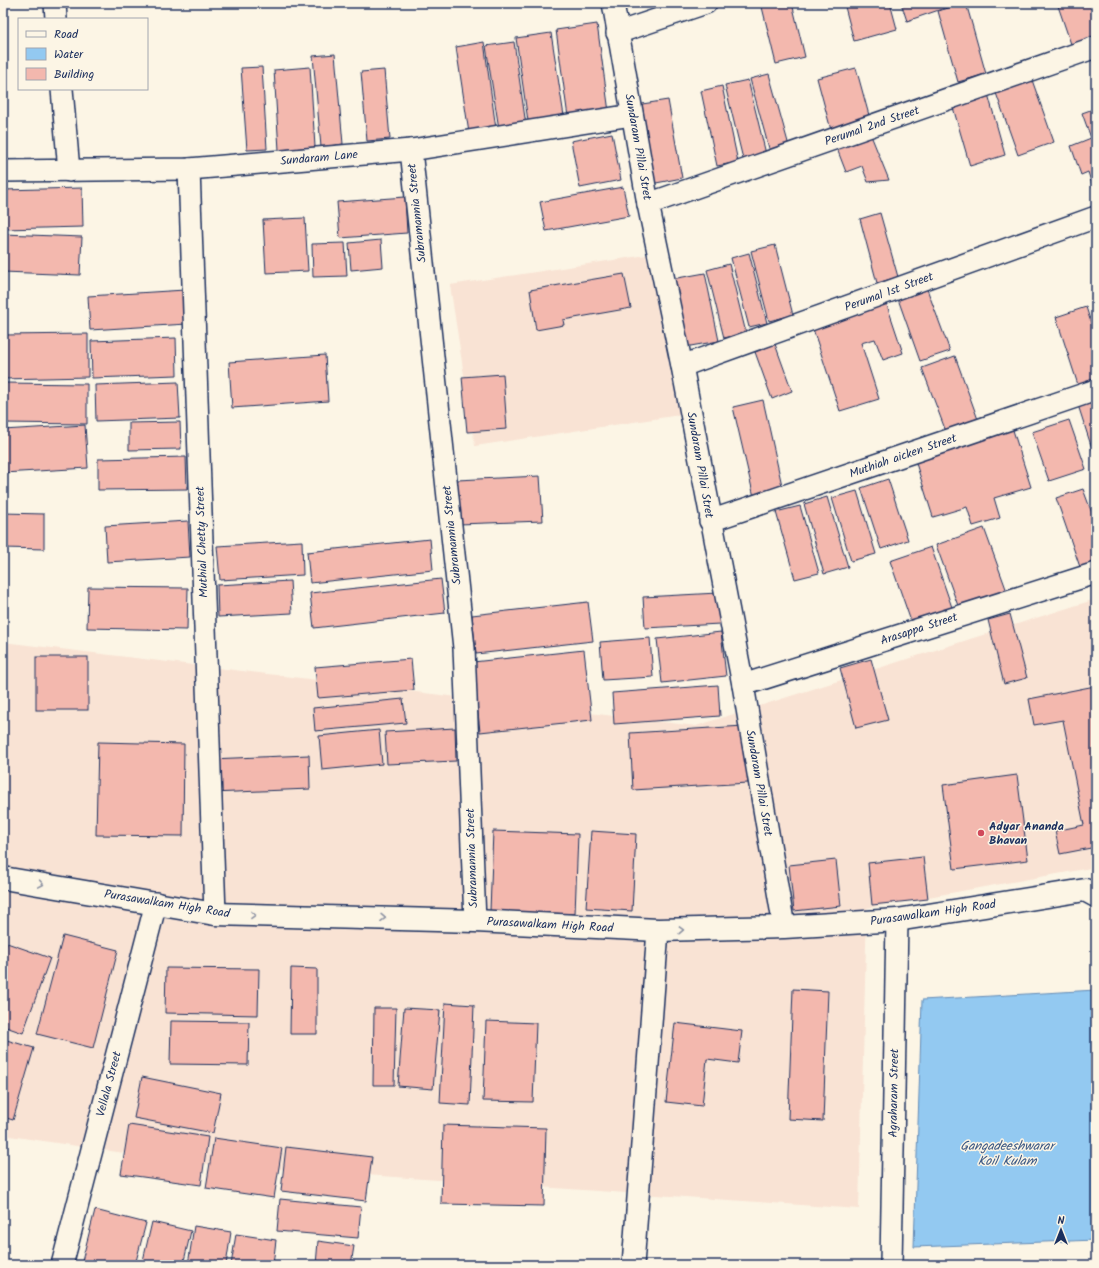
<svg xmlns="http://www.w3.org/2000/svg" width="1099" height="1268" font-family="Kalam,sans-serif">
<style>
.built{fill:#f9e3d4}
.water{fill:#93c9f1;stroke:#638bb6}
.building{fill:#f3b8ae;stroke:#1b2f5e}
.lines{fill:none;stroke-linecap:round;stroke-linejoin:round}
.minor-casing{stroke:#1b2f5e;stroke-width:24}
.primary-casing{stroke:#1b2f5e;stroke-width:25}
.minor{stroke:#fcf5e5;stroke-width:21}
.primary{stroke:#fcf5e5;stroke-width:22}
.oneway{stroke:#8c92a2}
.poi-dot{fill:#d1495b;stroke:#fcf5e5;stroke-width:1.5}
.labels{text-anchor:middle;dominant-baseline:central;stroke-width:3;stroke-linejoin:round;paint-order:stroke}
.street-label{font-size:12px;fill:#1b2f5e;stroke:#fcf5e5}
.poi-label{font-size:12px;font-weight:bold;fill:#1b2f5e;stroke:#fcf5e5;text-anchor:start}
.water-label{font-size:13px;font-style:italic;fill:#395683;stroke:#fcf5e5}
</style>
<rect width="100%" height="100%" fill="#fcf5e5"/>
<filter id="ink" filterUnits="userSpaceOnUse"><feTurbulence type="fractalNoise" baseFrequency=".025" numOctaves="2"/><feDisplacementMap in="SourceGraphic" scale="8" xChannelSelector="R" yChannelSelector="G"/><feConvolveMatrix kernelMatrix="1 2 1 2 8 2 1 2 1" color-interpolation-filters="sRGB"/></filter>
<g filter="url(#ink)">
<g class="built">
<polygon points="653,254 680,415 475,446 450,285"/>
<polygon points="1096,599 1096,867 867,908 859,1209 191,1163 3,1135 3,642 696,726"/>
</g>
<polygon class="water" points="1096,990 1096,1240 914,1247 922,1000"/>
<g class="building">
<polygon points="761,3 792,3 805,57 776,64"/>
<polygon points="844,3 890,3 897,29 854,41"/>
<polygon points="901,3 959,3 907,21"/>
<polygon points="966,3 986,74 958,82 938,11"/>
<polygon points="1057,3 1096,3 1096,42 1073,50"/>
<polygon points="597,24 609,112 568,117 556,30"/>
<polygon points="551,33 564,116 528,121 516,38"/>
<polygon points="484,42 496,129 469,133 456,47"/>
<polygon points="514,42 526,125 499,129 486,46"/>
<polygon points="335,54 343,144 321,147 313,56"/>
<polygon points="262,67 267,149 247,150 241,68"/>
<polygon points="310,67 315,147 279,150 274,70"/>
<polygon points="856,68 870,119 831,130 817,78"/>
<polygon points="384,70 390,139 367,141 361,72"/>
<polygon points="769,74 789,146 770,152 750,79"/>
<polygon points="748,80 766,154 743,159 725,85"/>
<polygon points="1032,80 1054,142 1018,155 996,93"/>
<polygon points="722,86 738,162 717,166 701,91"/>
<polygon points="988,94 1005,155 970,166 952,104"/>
<polygon points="668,100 682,178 651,184 636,105"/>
<polygon points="1096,108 1096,188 1093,188 1088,172 1081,175 1071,146 1091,138 1082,113"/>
<polygon points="868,128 889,180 868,182 862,166 846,172 834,141"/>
<polygon points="612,133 621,180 580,188 571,141"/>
<polygon points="623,187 629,216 546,231 540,202"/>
<polygon points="82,188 83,227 3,229 3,190"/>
<polygon points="405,197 407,233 340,238 337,202"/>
<polygon points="880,213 898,277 877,283 860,219"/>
<polygon points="305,218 308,271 266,273 263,220"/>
<polygon points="3,234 82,237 80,275 3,272"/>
<polygon points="381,240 383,267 351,270 349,243"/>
<polygon points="345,243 347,276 313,277 312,244"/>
<polygon points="775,245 793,315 769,321 751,251"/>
<polygon points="749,253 767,323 749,327 731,258"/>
<polygon points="729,264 746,333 724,338 707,270"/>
<polygon points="705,273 719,341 685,347 672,279"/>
<polygon points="624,274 631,308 563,320 564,325 536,330 530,290"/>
<polygon points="927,289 950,351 920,361 898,299"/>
<polygon points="185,290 187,324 90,330 88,296"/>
<polygon points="884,296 903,353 883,360 875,339 861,343 879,399 840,411 811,323"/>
<polygon points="1086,307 1096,338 1096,383 1079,388 1056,317"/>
<polygon points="88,334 88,377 3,379 3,335"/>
<polygon points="176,338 177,375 92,378 91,341"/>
<polygon points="775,344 792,391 772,399 755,352"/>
<polygon points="325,355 328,401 232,408 229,362"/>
<polygon points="955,356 980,425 948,437 922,368"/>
<polygon points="503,374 507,429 467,432 462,377"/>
<polygon points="178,382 180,418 96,421 95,385"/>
<polygon points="3,383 87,384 87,424 3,423"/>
<polygon points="1096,399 1096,461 1078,405"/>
<polygon points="763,400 783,490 754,497 733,407"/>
<polygon points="1069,420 1086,469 1049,481 1032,432"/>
<polygon points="180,422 181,449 129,450 129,423"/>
<polygon points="85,425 88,468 3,473 3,430"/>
<polygon points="1012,427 1031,487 994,498 1000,518 973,526 967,507 933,517 914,457"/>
<polygon points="186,457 187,489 98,490 98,459"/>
<polygon points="540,476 543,521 459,524 457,480"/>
<polygon points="888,479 908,540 881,549 861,488"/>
<polygon points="1083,489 1096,524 1096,561 1080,567 1056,498"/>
<polygon points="857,491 876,554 851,561 832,498"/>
<polygon points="827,497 848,567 824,574 804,504"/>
<polygon points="800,506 819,573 795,579 776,512"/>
<polygon points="3,513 44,514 44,549 3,548"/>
<polygon points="188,521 190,557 107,562 105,526"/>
<polygon points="984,528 1009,597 961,614 936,545"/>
<polygon points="430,539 433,570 310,583 307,552"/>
<polygon points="302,541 303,575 220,580 217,546"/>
<polygon points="931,547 955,616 914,630 890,561"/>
<polygon points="441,579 445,613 314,628 310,593"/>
<polygon points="290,581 292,613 218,617 217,585"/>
<polygon points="88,587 188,588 187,630 87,628"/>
<polygon points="718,593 720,624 645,628 643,597"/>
<polygon points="588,602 593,641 476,654 472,615"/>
<polygon points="1010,614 1027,678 1004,684 988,620"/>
<polygon points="721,632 726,676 662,683 657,639"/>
<polygon points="650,638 653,677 603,680 600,642"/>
<polygon points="584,650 592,720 480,732 473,662"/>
<rect x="36" y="657" width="52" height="53"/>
<polygon points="411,659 414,690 318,698 315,667"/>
<polygon points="871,659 888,720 856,728 840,668"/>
<polygon points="718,685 720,716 614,724 612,693"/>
<polygon points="1095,686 1096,847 1060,854 1055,831 1084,825 1063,720 1034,725 1029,699"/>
<polygon points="403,699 406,723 315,731 313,708"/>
<polygon points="744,726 748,783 633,790 630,733"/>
<polygon points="455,728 456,761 387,764 385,732"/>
<polygon points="379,730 382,764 322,770 319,736"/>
<polygon points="98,742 184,744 183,836 96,835"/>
<polygon points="309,755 310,789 211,793 210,759"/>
<polygon points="1017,775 1028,860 954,869 943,785"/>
<polygon points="493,831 578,834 575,914 490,911"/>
<polygon points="591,831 636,834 632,911 586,908"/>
<polygon points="923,857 928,899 872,905 868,863"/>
<polygon points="836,860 841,906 794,911 789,865"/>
<polygon points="63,936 118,950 93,1048 37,1034"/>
<polygon points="7,943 50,958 23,1033 3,1026 3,955"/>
<polygon points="166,968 259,969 258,1015 165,1013"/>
<polygon points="291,968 317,969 317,1034 290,1034"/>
<polygon points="793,989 828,991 823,1121 788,1119"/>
<polygon points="445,1003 474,1005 470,1105 440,1103"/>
<polygon points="374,1008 396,1008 394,1085 373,1085"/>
<polygon points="404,1008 440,1010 433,1089 398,1086"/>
<polygon points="171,1021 249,1022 248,1065 170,1064"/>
<polygon points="486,1021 536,1023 533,1102 483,1101"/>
<polygon points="675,1023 742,1031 738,1063 707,1059 702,1106 666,1102"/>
<polygon points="3,1039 34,1048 13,1120 3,1117"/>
<polygon points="142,1077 221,1093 213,1133 134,1118"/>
<polygon points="129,1125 208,1137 201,1185 121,1174"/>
<polygon points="443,1125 546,1128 544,1206 441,1204"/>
<polygon points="214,1138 282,1148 274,1198 206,1188"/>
<polygon points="286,1147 372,1157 366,1201 281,1191"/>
<polygon points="280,1199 361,1207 358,1238 277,1231"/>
<polygon points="95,1210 146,1223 135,1265 81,1265"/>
<polygon points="152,1222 191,1231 183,1265 142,1265"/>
<polygon points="194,1226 231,1232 226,1265 188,1265"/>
<polygon points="236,1234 276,1240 273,1265 231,1265"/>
<polygon points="318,1241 354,1246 351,1265 316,1265"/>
</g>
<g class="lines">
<g class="minor-casing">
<g id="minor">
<polyline points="55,3 56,19"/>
<polyline points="613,3 648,204 682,366 743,685 784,927"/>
<polyline points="617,33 706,3"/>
<polyline points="62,89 69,171"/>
<polyline points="411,150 464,648 475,921"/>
<polyline points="189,169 215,914"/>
<polyline points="3,171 189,169 411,150 632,115"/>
<polyline points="648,204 1096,47"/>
<polyline points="682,366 1096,217"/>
<polyline points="710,521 1096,390"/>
<polyline points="743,685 1096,573"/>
<polyline points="62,1265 156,903"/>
<polyline points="633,1265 658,930"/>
<polyline points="891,1265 897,920"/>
</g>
</g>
<g class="primary-casing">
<polyline id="primary" points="3,878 215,914 475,921 658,930 784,927 897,920 1085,890 1096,896"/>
</g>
<use href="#minor" class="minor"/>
<use href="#primary" class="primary"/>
</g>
<defs><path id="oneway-chevron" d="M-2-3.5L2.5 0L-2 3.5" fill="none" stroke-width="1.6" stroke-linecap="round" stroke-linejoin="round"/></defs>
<g class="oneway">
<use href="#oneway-chevron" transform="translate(41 884) rotate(10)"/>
<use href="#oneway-chevron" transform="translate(253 915) rotate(1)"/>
<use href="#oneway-chevron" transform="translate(383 918) rotate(1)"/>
<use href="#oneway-chevron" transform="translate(681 930) rotate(-2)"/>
</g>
</g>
<circle class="poi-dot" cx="981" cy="833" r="4"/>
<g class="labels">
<g class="street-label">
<text transform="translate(872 126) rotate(-19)">Perumal 2nd Street</text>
<text transform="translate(638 147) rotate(80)">Sundaram Pillai Stret</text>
<text transform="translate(319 158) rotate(-5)">Sundaram Lane</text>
<text transform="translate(417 213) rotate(-96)">Subramannia Street</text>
<text transform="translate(889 292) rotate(-20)">Perumal 1st Street</text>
<text transform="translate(903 456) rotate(-19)">Muthiah aicken Street</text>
<text transform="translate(700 465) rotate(80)">Sundaram Pillai Stret</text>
<text transform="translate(452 535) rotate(-96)">Subramannia Street</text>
<text transform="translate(202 542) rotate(-92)">Muthial Chetty Street</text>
<text transform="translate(919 629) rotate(-18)">Arasappa Street</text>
<text transform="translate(759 783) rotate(80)">Sundaram Pillai Stret</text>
<text transform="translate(472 858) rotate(-92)">Subramannia Street</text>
<text transform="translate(167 904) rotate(9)">Purasawalkam High Road</text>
<text transform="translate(933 913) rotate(-8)">Purasawalkam High Road</text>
<text transform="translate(550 925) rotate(3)">Purasawalkam High Road</text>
<text transform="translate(109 1084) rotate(-75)">Vellala Street</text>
<text transform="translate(894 1093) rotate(-89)">Agraharam Street</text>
</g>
<g class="poi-label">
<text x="989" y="826">Adyar Ananda<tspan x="989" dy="14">Bhavan</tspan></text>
</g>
<g class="water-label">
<text x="1007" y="1146">Gangadeeshwarar<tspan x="1007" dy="15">Koil Kulam</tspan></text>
</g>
</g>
<rect width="1099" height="1268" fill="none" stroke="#fcf5e5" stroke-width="16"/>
<rect x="8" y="8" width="1083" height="1252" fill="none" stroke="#1b2f5e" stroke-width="1.5" filter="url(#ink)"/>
<rect x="18" y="18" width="130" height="72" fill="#fcf5e5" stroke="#a2a6af"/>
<rect x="26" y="31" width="20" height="6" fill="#fcf5e5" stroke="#a2a6af"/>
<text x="54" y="38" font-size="12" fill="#1b2f5e">Road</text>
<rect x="26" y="48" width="20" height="12" fill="#93c9f1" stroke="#a2a6af"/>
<text x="54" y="58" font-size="12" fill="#1b2f5e">Water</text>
<rect x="26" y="68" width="20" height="12" fill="#f3b8ae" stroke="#a2a6af"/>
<text x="54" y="78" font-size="12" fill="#1b2f5e">Building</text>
<g transform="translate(1061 1230)" stroke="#fcf5e5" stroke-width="3" paint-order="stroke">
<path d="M0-3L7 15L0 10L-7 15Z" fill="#1b2f5e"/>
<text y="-6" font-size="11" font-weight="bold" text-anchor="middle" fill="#1b2f5e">N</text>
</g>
</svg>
